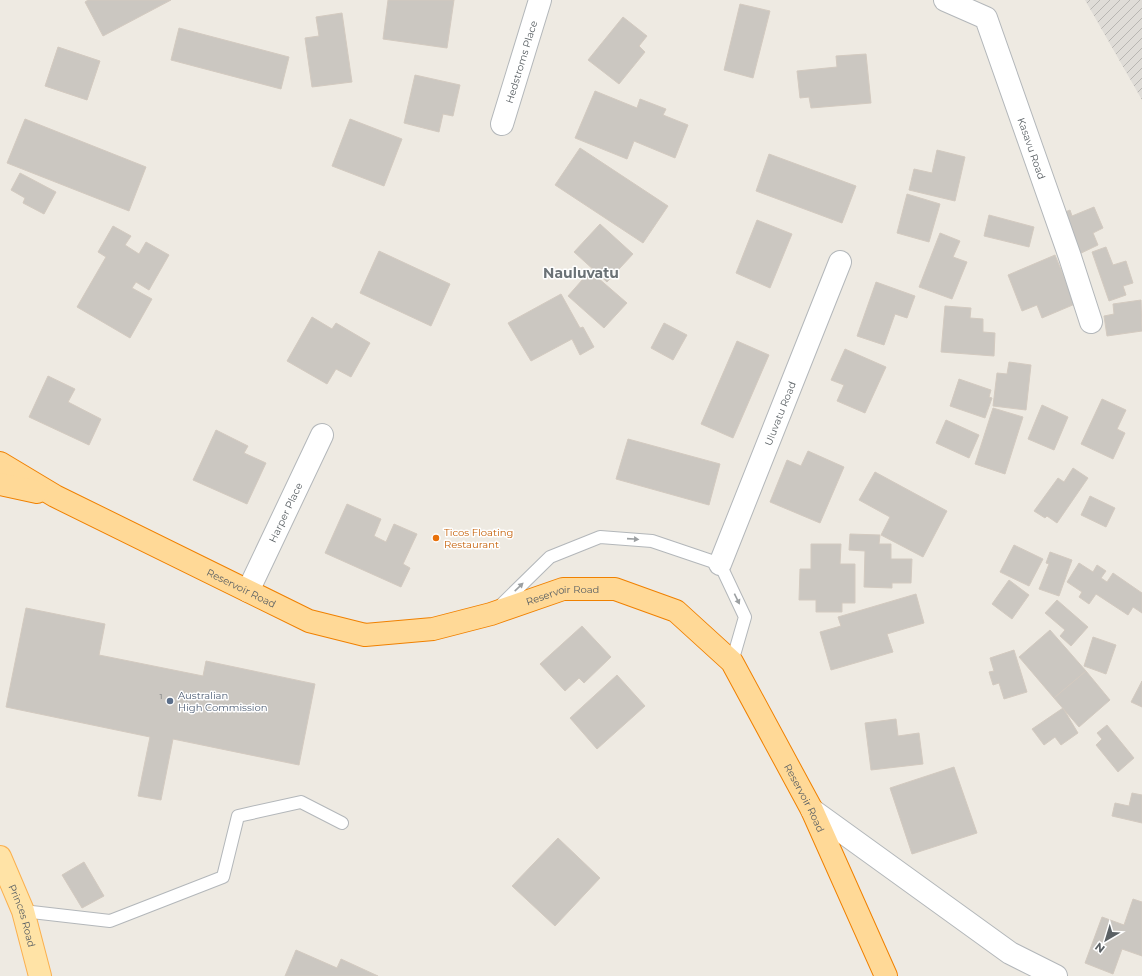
<svg xmlns="http://www.w3.org/2000/svg" width="1142" height="976" font-family="Montserrat,sans-serif">
<style>
.industrial{fill:url(#industrial-furrows)}
.building{fill:#cbc7c1;stroke:#d3cac0}
.lines{fill:none;stroke-linecap:round;stroke-linejoin:round}
.service-casing{stroke:#b3b7ba;stroke-width:14}
.minor-casing{stroke:#b3b7ba;stroke-width:24}
.primary-casing{stroke:#fbb04e;stroke-width:24}
.trunk-casing{stroke:#f08100;stroke-width:24}
.service{stroke:#fff;stroke-width:12}
.minor{stroke:#fff;stroke-width:22}
.primary{stroke:#ffe3a6;stroke-width:22}
.trunk{stroke:#ffd997;stroke-width:22}
.oneway{fill:#9ca0a2}
.food-dot{fill:#e8710a;stroke:#fff;stroke-width:1.5}
.service-dot{fill:#5c6f8a;stroke:#fff;stroke-width:1.5}
.labels{text-anchor:middle;dominant-baseline:central;stroke-width:3;stroke-linejoin:round;paint-order:stroke}
.number-label{font-size:8px;fill:#767a7b}
.street-label{font-size:10px;fill:#5a6064;stroke:#fff}
.food-label{font-size:10px;fill:#c56008;stroke:#fff;text-anchor:start}
.service-label{font-size:10px;fill:#4e5e75;stroke:#fff;text-anchor:start}
.district-label{font-size:14px;font-weight:bold;fill:#6b7276;stroke:#fff}
</style>
<defs>
<pattern id="industrial-furrows" width="10" height="10" patternUnits="userSpaceOnUse"><rect width="10" height="10" fill="#dfdcd7"/><path d="M-1 1l2-2M0 10L10 0M9 11l2-2" fill="none" stroke="#b8b6b2"/></pattern>
</defs>
<rect width="100%" height="100%" fill="#eeeae2"/>
<polygon class="industrial" points="1085,0 1142,0 1142,100"/>
<g class="building">
<polygon points="88,0 171,0 103,36 85,2"/>
<polygon points="388,0 454,0 447,48 383,39"/>
<polygon points="740,4 770,11 753,78 724,70"/>
<polygon points="342,13 352,82 312,87 305,38 319,36 316,17"/>
<polygon points="623,17 647,36 639,46 645,52 619,84 588,60"/>
<polygon points="179,28 289,57 281,89 171,60"/>
<polygon points="58,47 100,61 87,100 45,86"/>
<polygon points="866,54 871,103 811,108 809,97 800,98 797,71 837,67 836,56"/>
<polygon points="415,75 460,85 453,116 443,114 439,132 404,123"/>
<polygon points="595,91 637,108 640,99 666,109 663,115 688,125 675,158 634,141 627,159 575,138"/>
<polygon points="25,119 146,167 129,211 7,163"/>
<polygon points="350,119 402,139 384,186 332,166"/>
<polygon points="580,148 668,206 643,243 555,185"/>
<polygon points="937,150 965,157 955,201 909,190 914,169 932,173"/>
<polygon points="769,154 856,186 842,223 756,191"/>
<polygon points="20,173 56,192 44,214 23,203 25,198 11,190"/>
<polygon points="907,194 940,204 929,242 897,233"/>
<polygon points="1094,207 1103,228 1093,233 1098,245 1073,257 1055,216 1070,210 1072,216"/>
<polygon points="989,215 1034,227 1029,247 984,236"/>
<polygon points="757,220 792,234 770,288 736,273"/>
<polygon points="600,224 633,254 607,282 574,252"/>
<polygon points="113,226 131,236 125,245 139,254 146,242 169,255 149,290 136,282 132,288 152,299 130,338 77,307 106,257 98,252"/>
<polygon points="940,233 960,241 953,257 967,262 952,299 919,287"/>
<polygon points="1106,247 1113,265 1126,261 1133,283 1123,286 1126,295 1109,301 1092,252"/>
<polygon points="379,251 450,284 431,326 360,293"/>
<polygon points="1055,255 1075,304 1042,318 1037,305 1022,311 1008,275"/>
<polygon points="590,271 627,303 604,328 568,296"/>
<polygon points="876,282 915,296 907,318 895,314 884,345 857,336"/>
<polygon points="561,294 580,328 583,327 594,347 580,355 572,339 531,361 508,323"/>
<polygon points="1141,300 1142,331 1107,336 1104,316 1114,314 1113,304"/>
<polygon points="945,306 971,308 970,318 983,319 983,332 995,333 994,356 941,352"/>
<polygon points="312,317 332,329 336,323 370,343 351,377 336,369 327,384 287,361"/>
<polygon points="664,323 687,335 673,360 651,348"/>
<polygon points="737,341 769,355 733,438 701,424"/>
<polygon points="845,349 886,367 865,413 837,401 844,385 831,380"/>
<polygon points="1009,362 1031,365 1026,410 993,406 997,373 1007,374"/>
<polygon points="48,376 75,389 68,402 101,419 89,445 29,417"/>
<polygon points="959,379 991,390 989,397 992,398 985,418 950,406"/>
<polygon points="1102,399 1126,410 1117,429 1125,433 1113,459 1081,444"/>
<polygon points="1042,405 1068,417 1054,450 1028,439"/>
<polygon points="993,408 1023,417 1005,474 975,464"/>
<polygon points="946,420 979,435 969,458 936,443"/>
<polygon points="216,430 248,446 244,453 266,463 247,504 193,480"/>
<polygon points="628,439 720,464 709,505 616,479"/>
<polygon points="808,451 844,467 820,523 770,502 787,460 801,466"/>
<polygon points="1073,468 1088,478 1057,523 1047,516 1045,518 1034,511 1058,478 1064,482"/>
<polygon points="875,472 947,511 923,557 881,535 890,517 859,500"/>
<polygon points="1090,496 1115,508 1106,527 1081,515"/>
<polygon points="347,504 381,519 374,536 386,542 394,524 417,534 403,564 410,568 401,587 325,553"/>
<polygon points="850,534 880,535 879,544 891,544 891,559 912,559 911,583 892,583 892,588 864,587 865,551 849,550"/>
<polygon points="811,544 841,544 840,564 855,564 855,603 842,603 842,612 816,612 816,600 799,600 800,569 811,569"/>
<polygon points="1014,545 1043,559 1029,586 1000,572"/>
<polygon points="1050,552 1072,560 1059,596 1039,589 1049,564 1046,563"/>
<polygon points="1079,563 1093,572 1097,565 1106,571 1101,578 1107,582 1113,573 1142,593 1142,613 1133,607 1128,615 1096,594 1089,604 1079,597 1082,592 1067,582"/>
<polygon points="1009,580 1029,595 1012,619 992,604"/>
<polygon points="916,594 924,623 887,634 893,652 831,670 820,632 841,626 838,617"/>
<polygon points="1057,600 1088,627 1071,646 1060,636 1065,630 1045,613"/>
<polygon points="26,608 105,624 99,655 203,676 206,661 315,684 299,765 173,739 161,800 138,796 150,737 6,707"/>
<polygon points="582,626 611,657 584,683 579,678 565,691 540,664"/>
<polygon points="1050,630 1086,671 1054,698 1019,657"/>
<polygon points="1093,637 1116,645 1106,674 1084,666"/>
<polygon points="1014,650 1027,692 1004,699 999,683 993,685 989,672 994,671 990,658"/>
<polygon points="1086,671 1110,700 1079,727 1054,698"/>
<polygon points="617,675 645,706 597,749 570,718"/>
<polygon points="1142,681 1142,707 1131,702"/>
<polygon points="1063,708 1078,733 1061,745 1055,737 1044,745 1032,729"/>
<polygon points="896,719 898,736 919,733 923,764 871,770 865,723"/>
<polygon points="1107,725 1134,758 1118,772 1096,745 1102,739 1097,733"/>
<polygon points="954,767 977,833 912,854 890,788"/>
<polygon points="1132,793 1142,795 1142,823 1112,816 1115,803 1129,806"/>
<polygon points="558,838 600,878 555,926 512,886"/>
<polygon points="84,862 104,896 82,908 62,875"/>
<polygon points="1133,899 1142,902 1142,956 1122,949 1113,974 1085,963 1102,917 1124,925"/>
<polygon points="296,950 337,968 341,959 378,976 285,976"/>
</g>
<g class="lines">
<g class="service-casing">
<g id="service">
<polyline points="499,607 550,557 600,537 652,541 720,564 745,617 732,662"/>
<polyline points="23,911 110,921 223,877 238,816 301,802 342,823"/>
</g>
</g>
<g class="minor-casing">
<g id="minor">
<path id="s1" d="M945 0 986 18 1070 257 1091 322"/>
<path id="s2" d="M502 124 540 0"/>
<path id="s3" d="M720 564 840 262"/>
<path id="s4" d="M248 591 322 435"/>
<polyline points="812,810 1010,953 1056,976"/>
</g>
</g>
<g class="primary-casing">
<g id="primary">
<path id="s5" d="M0 857 23 911 40 976"/>
</g>
</g>
<g class="trunk-casing">
<g id="trunk">
<path id="s6" d="M0 463 55 496 309 621 365 635 433 629 491 614 563 589H615L676 611 732 662 812 810 886 976"/>
<polyline points="0,484 37,492"/>
</g>
</g>
<use href="#service" class="service"/>
<use href="#minor" class="minor"/>
<use href="#primary" class="primary"/>
<use href="#trunk" class="trunk"/>
</g>
<defs><path id="oneway-solid" d="M-6-.8H1V-3.2L6.5 0L1 3.2V.8H-6Z"/></defs>
<g class="oneway">
<use href="#oneway-solid" transform="translate(633 539) rotate(4)"/>
<use href="#oneway-solid" transform="translate(519 587) rotate(-44)"/>
<use href="#oneway-solid" transform="translate(737 599) rotate(64)"/>
</g>
<circle class="food-dot" cx="436" cy="538" r="4"/>
<circle class="service-dot" cx="170" cy="701" r="4"/>
<g class="labels">
<g class="number-label">
<text x="161" y="696">1</text>
</g>
<g class="street-label">
<text stroke="none"><textPath href="#s2" startOffset="65">Hedstroms Place</textPath></text>
<text stroke="none"><textPath href="#s1" startOffset="183">Kasavu Road</textPath></text>
<text stroke="none"><textPath href="#s3" startOffset="162">Uluvatu Road</textPath></text>
<text stroke="none"><textPath href="#s4" startOffset="87">Harper Place</textPath></text>
<text stroke="none"><textPath href="#s6" startOffset="272">Reservoir Road</textPath></text>
<text stroke="none"><textPath href="#s6" startOffset="608">Reservoir Road</textPath></text>
<text stroke="none"><textPath href="#s6" startOffset="956">Reservoir Road</textPath></text>
<text stroke="none"><textPath href="#s5" startOffset="63">Princes Road</textPath></text>
</g>
<g class="food-label">
<text x="444" y="532">Ticos Floating<tspan x="444" dy="12">Restaurant</tspan></text>
</g>
<g class="service-label">
<text x="178" y="695">Australian<tspan x="178" dy="12">High Commission</tspan></text>
</g>
<g class="district-label">
<text x="581" y="273">Nauluvatu</text>
</g>
</g>
<g transform="translate(1106 940) rotate(218)" stroke="#ffffff" stroke-width="3" paint-order="stroke">
<path d="M0-3L7 15L0 10L-7 15Z" fill="#5a6064"/>
<text y="-6" font-size="11" font-weight="bold" text-anchor="middle" fill="#5a6064">N</text>
</g>
</svg>
